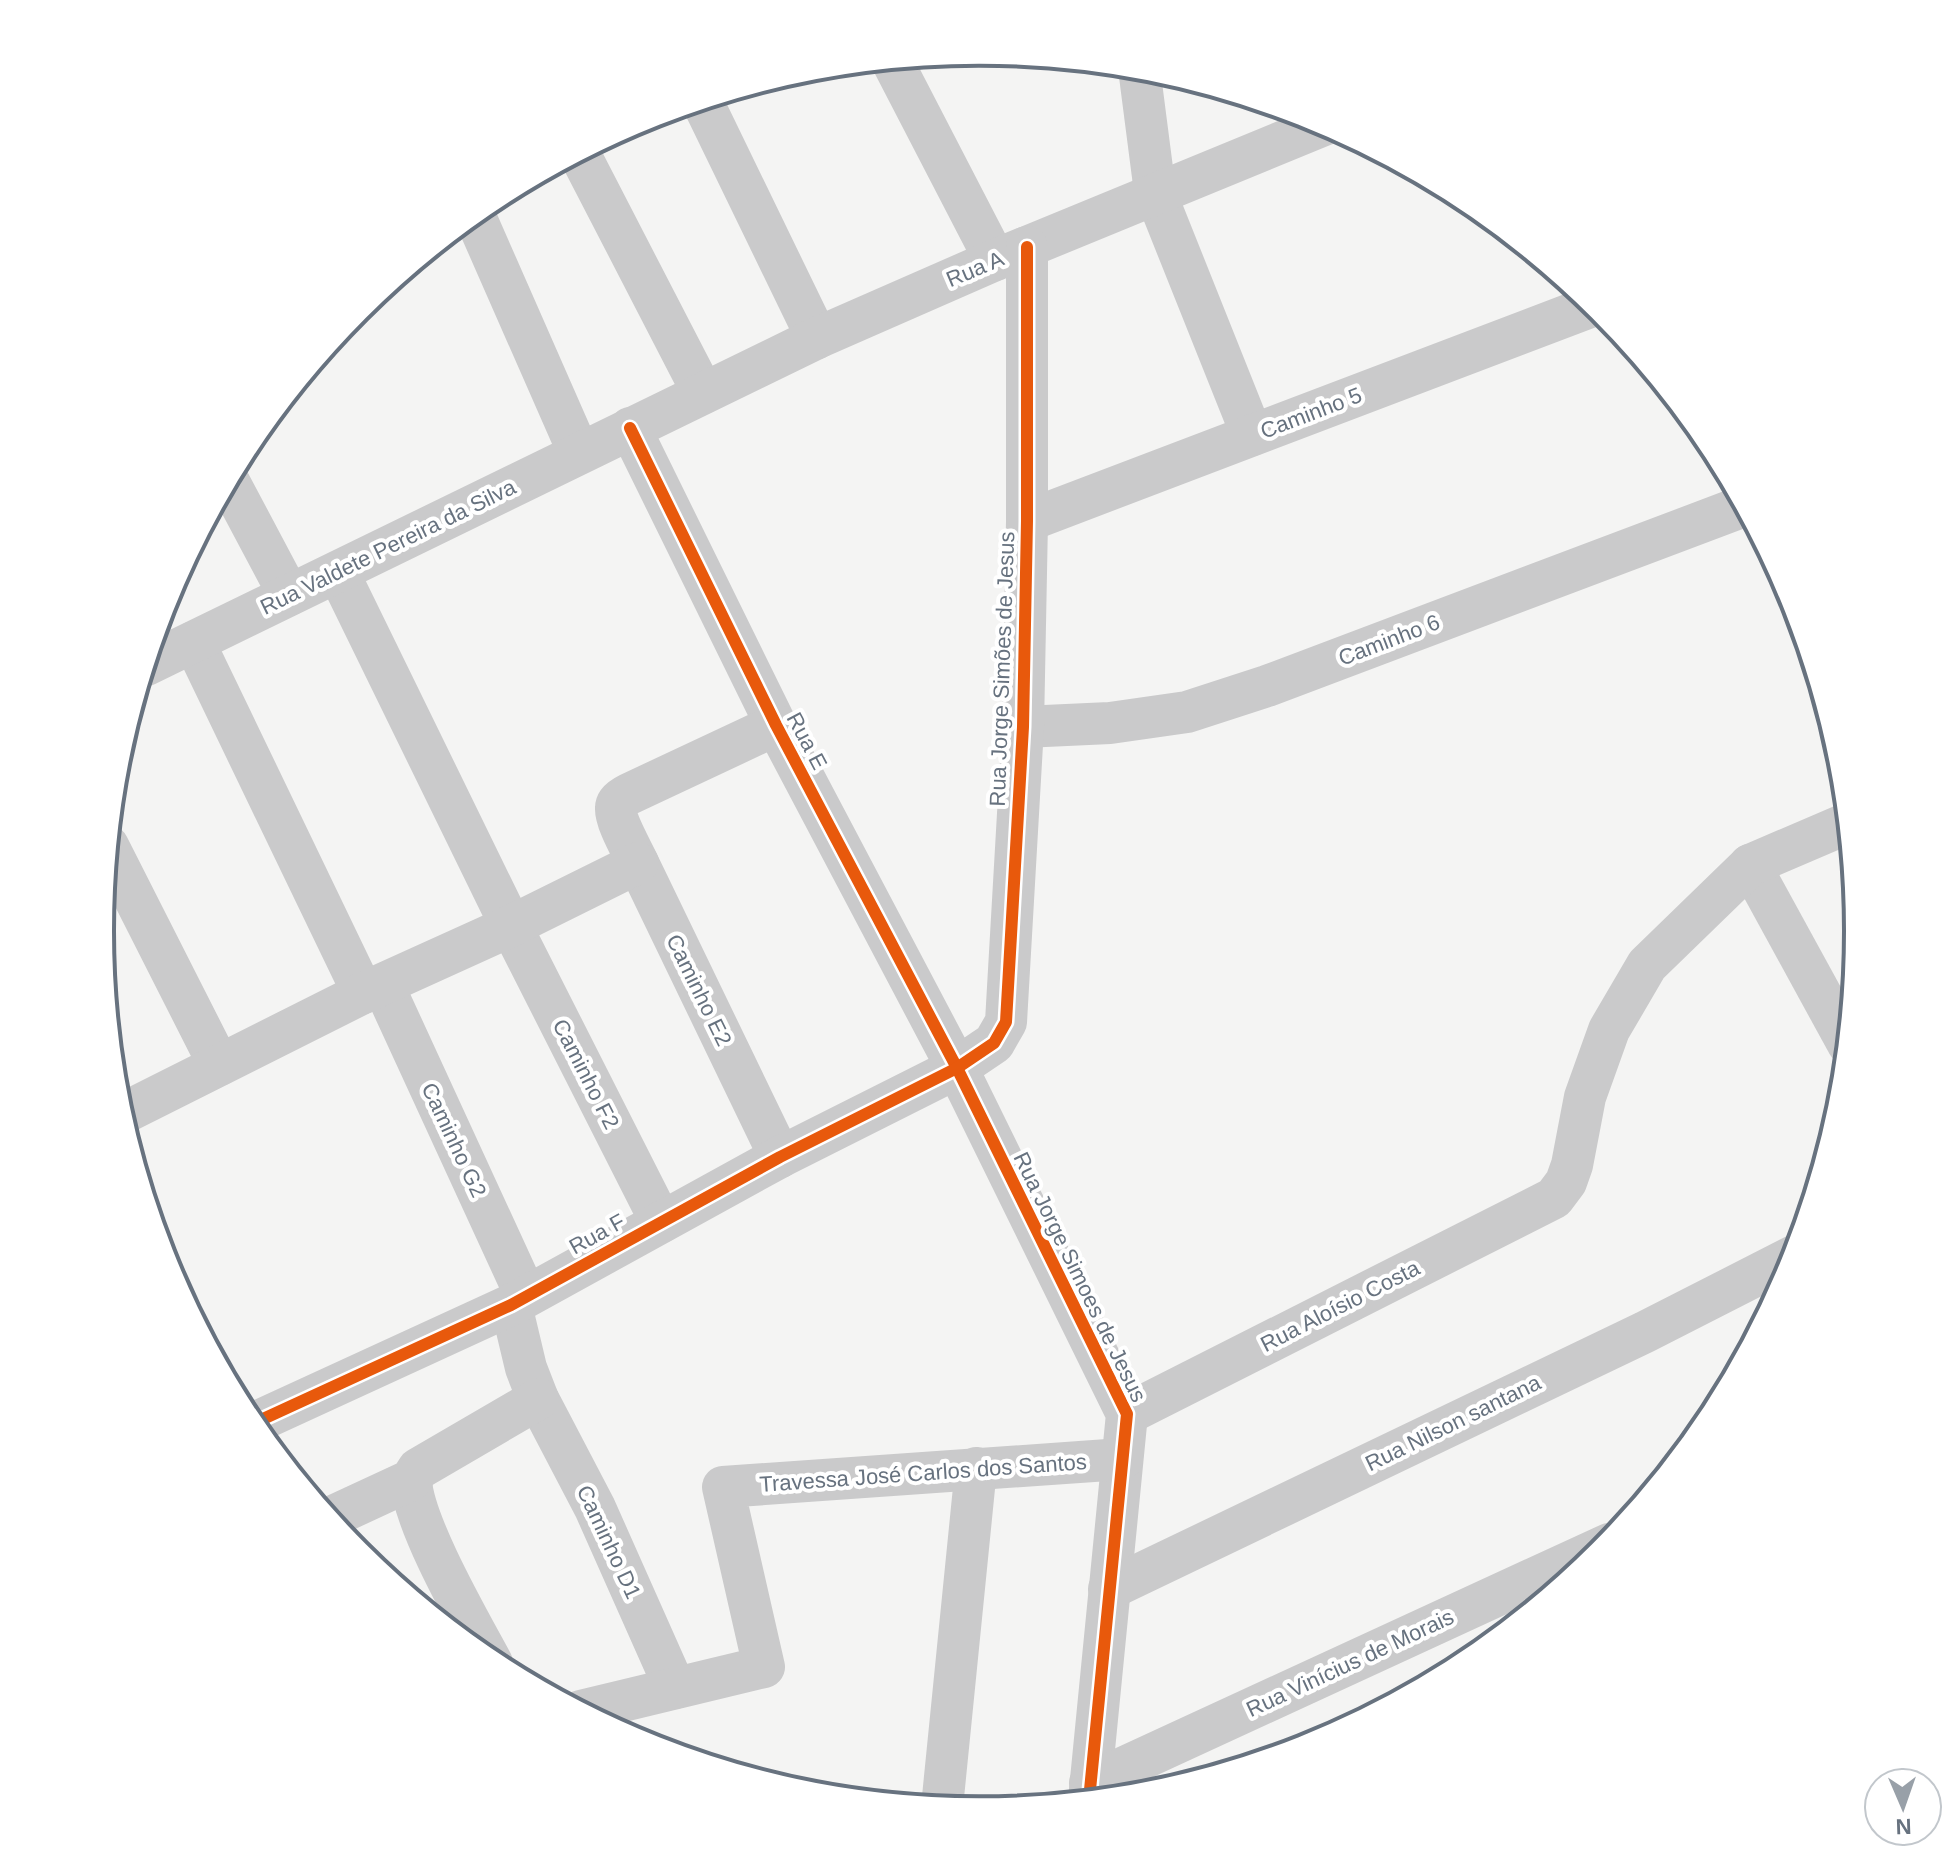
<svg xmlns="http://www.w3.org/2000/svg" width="1959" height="1863" font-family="Arial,sans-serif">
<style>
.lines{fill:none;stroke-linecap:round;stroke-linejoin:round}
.minor{stroke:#cacacb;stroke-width:42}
.cycleway-casing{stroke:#fff;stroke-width:17}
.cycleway{stroke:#e8590c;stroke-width:12}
.labels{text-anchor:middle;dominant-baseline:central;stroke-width:8;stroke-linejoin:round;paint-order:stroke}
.street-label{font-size:22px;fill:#67727f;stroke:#fff}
.rim{fill:none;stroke:#67727f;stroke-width:4}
</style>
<rect width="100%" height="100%" fill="#f4f4f3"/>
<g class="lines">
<g class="minor">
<polyline points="892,61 995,260"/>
<polyline points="1139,68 1155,192 1252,435"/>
<polyline points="702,101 817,338"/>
<polyline points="579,153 703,393"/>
<polyline points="474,214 579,453"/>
<polyline points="630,428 776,725 957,1068 1127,1414 1089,1800"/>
<polyline points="228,480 289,595"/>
<polyline points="1027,521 1595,305"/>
<polyline points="338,572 511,926 661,1222"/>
<polyline points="194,642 363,993"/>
<polyline points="146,665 817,338 995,260 1326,124"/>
<path d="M776 725 629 794C623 797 616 801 616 808 615 821 632 850 638 863L780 1157"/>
<polyline points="1023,727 1110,723 1187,712 1267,686 1744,506"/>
<polyline points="108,846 219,1065"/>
<polyline points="1750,865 1848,1044"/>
<polyline points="383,985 526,1296"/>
<polyline points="120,1115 363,993 511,926 638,863"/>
<polyline points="511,1305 526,1368 538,1399 595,1508 675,1688"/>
<polyline points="1127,1414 1554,1198 1566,1182 1572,1165 1585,1097 1609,1030 1647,965 1750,865 1848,823"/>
<polyline points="252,1424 511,1305 780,1157 957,1068 994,1043 1006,1022 1023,727 1027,521 1027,247"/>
<path d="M411 1480C413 1524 470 1622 492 1663"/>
<polyline points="329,1518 411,1480 418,1469 538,1399"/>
<polyline points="1109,1589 1645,1332 1796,1255"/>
<polyline points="581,1711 764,1667 723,1487 1122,1459"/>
<polyline points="1090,1783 1609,1544"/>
<polyline points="942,1807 976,1468"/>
</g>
<g class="cycleway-casing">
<g id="cycleway">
<polyline points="630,428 776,725 957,1068 1127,1414 1089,1800"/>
<polyline points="252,1424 511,1305 780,1157 957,1068 994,1043 1006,1022 1023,727 1027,521 1027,247"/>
</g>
</g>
<use href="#cycleway" class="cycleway"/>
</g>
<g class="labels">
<g class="street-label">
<text transform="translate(975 269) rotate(-23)">Rua A</text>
<text transform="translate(1311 413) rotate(-21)">Caminho 5</text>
<text transform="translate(388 547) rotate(-26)">Rua Valdete Pereira da Silva</text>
<text transform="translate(1389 640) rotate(-21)">Caminho 6</text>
<text transform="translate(1002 669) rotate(-88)">Rua Jorge Simões de Jesus</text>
<text transform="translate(807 741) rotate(62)">Rua E</text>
<text transform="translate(699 990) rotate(64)">Caminho E2</text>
<text transform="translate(586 1074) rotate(63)">Caminho F2</text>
<text transform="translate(454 1140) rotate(65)">Caminho G2</text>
<text transform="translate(597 1234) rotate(-29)">Rua F</text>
<text transform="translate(1080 1277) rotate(64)">Rua Jorge Simoes de Jesus</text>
<text transform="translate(1340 1306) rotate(-27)">Rua Aloísio Costa</text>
<text transform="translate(1453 1423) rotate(-26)">Rua Nilson santana</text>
<text transform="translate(923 1473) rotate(-4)">Travessa José Carlos dos Santos</text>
<text transform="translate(609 1542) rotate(65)">Caminho D1</text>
<text transform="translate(1350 1663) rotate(-25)">Rua Vinícius de Morais</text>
</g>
</g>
<path d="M0 0H1959V1863H0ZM114 931a865 865 0 1 1 1730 0a865 865 0 1 1-1730 0Z" fill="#fff" fill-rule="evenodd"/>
<path class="rim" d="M114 931a865 865 0 1 1 1730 0a865 865 0 1 1-1730 0Z"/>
<g transform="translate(1903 1807) rotate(178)"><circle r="38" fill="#ffffff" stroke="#c2c7cc" stroke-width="2"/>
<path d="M0-6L14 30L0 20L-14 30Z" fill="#98a0a8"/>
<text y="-12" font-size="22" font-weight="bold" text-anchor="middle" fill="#67727f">N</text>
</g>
</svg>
